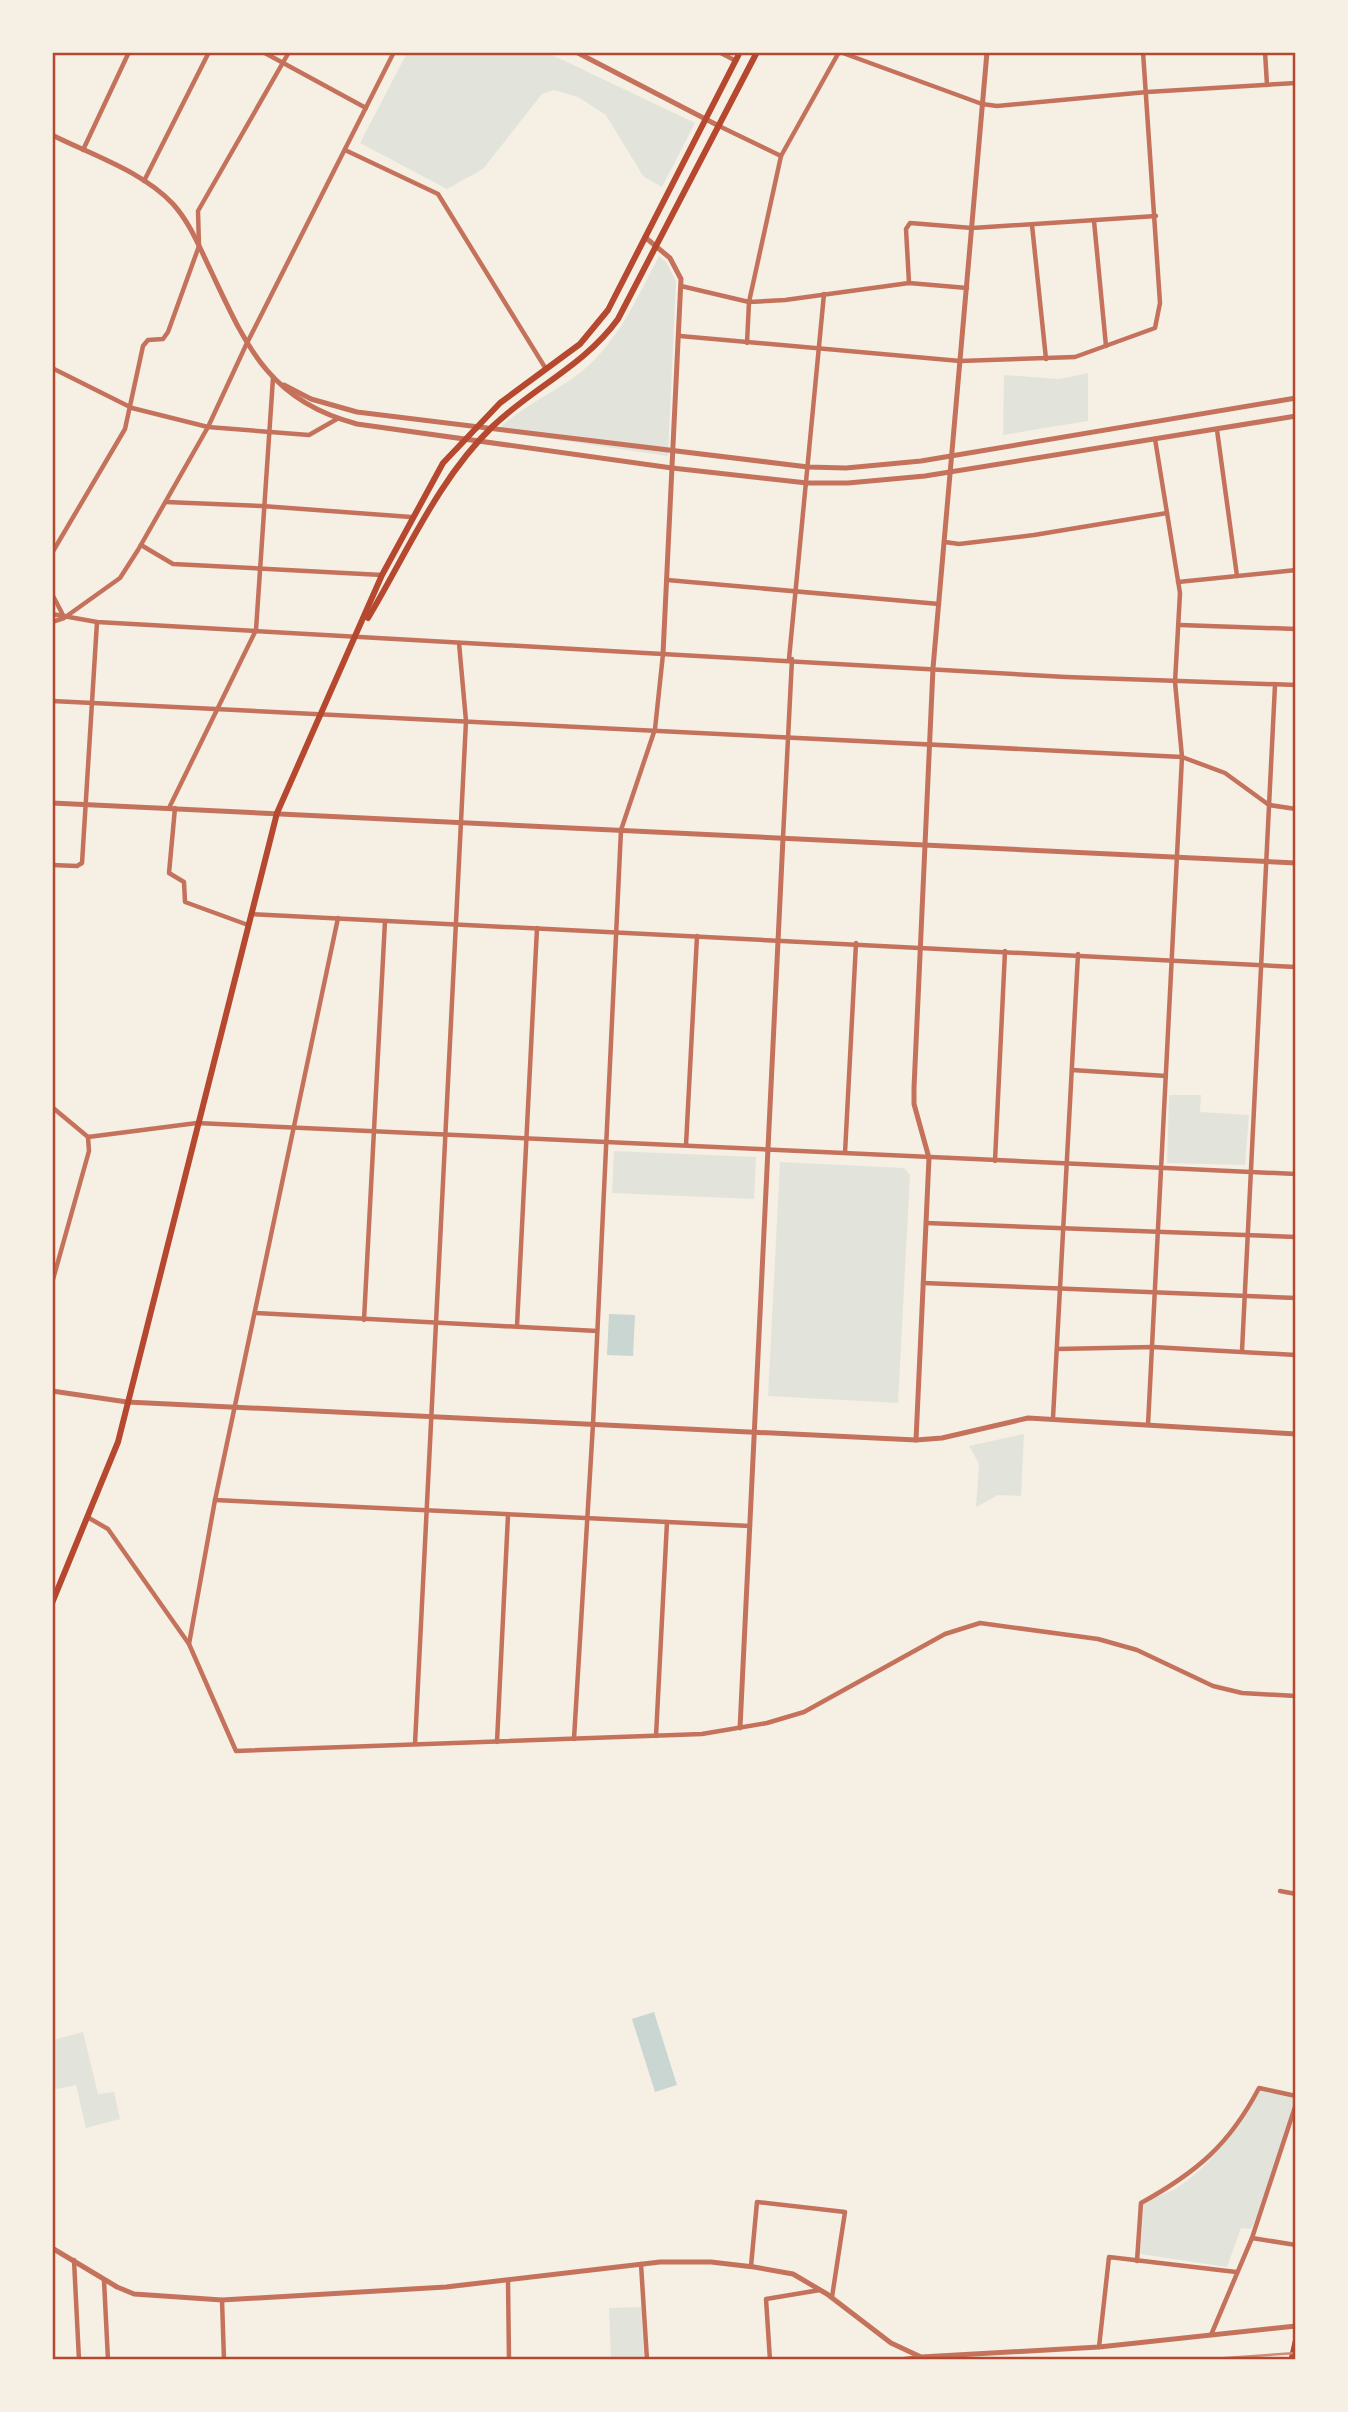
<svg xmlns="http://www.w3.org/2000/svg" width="1348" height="2412" font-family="'Source Serif 4',serif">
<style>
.green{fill:#e2e4dc}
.water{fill:#c9d6d2}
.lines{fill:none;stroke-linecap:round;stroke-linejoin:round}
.minor{stroke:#c5725c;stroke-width:4.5}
.tertiary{stroke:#c5725c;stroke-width:5}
.secondary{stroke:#b5482f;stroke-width:6}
.trunk{stroke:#b5482f;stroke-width:7}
.rail{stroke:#cf8b77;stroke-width:2.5}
.neatline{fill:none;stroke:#b5482f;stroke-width:2.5}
</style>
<rect width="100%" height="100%" fill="#f6efe4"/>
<g class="green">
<polygon points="407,53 548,53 695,123 662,187 643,176 606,115 578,97 554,90 542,94 483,169 447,189 360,143"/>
<path d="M659 256 666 262 676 281 668 456 496 431C523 405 553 394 581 372 618 342 637 298 659 256Z"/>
<polygon points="1088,373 1088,421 1003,435 1004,375 1059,379"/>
<polygon points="1169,1095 1201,1095 1200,1112 1249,1115 1245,1165 1167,1163"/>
<polygon points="614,1151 756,1157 754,1199 612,1193"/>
<polygon points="780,1162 904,1168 910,1175 898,1403 768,1396"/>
<polygon points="1024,1434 1021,1496 998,1495 976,1507 979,1464 969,1446"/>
<polygon points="83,2032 98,2094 114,2092 120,2119 86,2128 76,2085 52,2090 53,2040"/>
<path d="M1259 2088 1295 2096V2104L1270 2186 1251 2229 1241 2228 1227 2267 1140 2254 1144 2200C1154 2197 1166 2194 1175 2189 1212 2166 1240 2125 1259 2088Z"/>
<polygon points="641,2307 644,2359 611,2359 609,2308"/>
</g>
<g class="water">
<polygon points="609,1314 635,1315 633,1356 607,1355"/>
<polygon points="654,2012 677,2085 655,2092 632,2019"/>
</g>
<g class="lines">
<g class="minor">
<polyline points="263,52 366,108"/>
<polyline points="719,52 736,61"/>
<polyline points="840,52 982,104 997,106 1147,92 1296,83"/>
<polyline points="1265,52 1267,85"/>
<polyline points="719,126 781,156"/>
<polyline points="83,150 129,52"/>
<polyline points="345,150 438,194 546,369"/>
<polyline points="144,181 209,52"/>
<polyline points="1094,221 1106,346"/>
<polyline points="1032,225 1046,359"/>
<polyline points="909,283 906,229 910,223 972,228 1156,216"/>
<polyline points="681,286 749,302 785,300 909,283 967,288"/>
<polyline points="680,336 960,361 1075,357 1155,328 1160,303 1143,52"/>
<polyline points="747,343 749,302 781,156 839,52"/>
<polyline points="52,368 132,408 208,427 309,435 337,419"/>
<polyline points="1217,430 1237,576"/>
<polyline points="166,502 262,506 411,517"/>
<polyline points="945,542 959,544 1034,535 1167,513"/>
<polyline points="141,545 173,564 382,575"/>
<polyline points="52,553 125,429 143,346 148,340 163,339 168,332 199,246 198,211 289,52"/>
<polyline points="667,580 939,604"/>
<polyline points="1178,582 1296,570"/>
<polyline points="52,594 64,617"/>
<polyline points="52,614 97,622 1066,677 1296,685"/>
<polyline points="52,622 64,618 120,578 138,550 208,427 246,345 394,52"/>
<polyline points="1180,625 1296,629"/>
<polyline points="789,659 824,294"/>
<polyline points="52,701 1182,757 1225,773 1269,805 1296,809"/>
<polyline points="169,808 256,630 273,378"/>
<polyline points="175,808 169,873 184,882 185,902 248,925"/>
<polyline points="783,838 792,659"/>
<polyline points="52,865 77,866 82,863 97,622"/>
<polyline points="251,914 1296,967"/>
<polyline points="1072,1070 1166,1076"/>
<polyline points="52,1107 88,1137 197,1123 1296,1174"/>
<polyline points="686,1145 697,936"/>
<polyline points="845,1153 856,943"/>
<polyline points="995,1161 1005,951"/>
<polyline points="926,1223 1296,1237"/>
<polyline points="52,1283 89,1151 88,1137"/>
<polyline points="923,1283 1296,1298"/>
<polyline points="256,1313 597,1331"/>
<polyline points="364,1320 385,921"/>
<polyline points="517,1326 537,928"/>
<polyline points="1057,1349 1153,1347 1296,1355"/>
<polyline points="1242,1351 1275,685"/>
<polyline points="1053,1418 1078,954"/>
<polyline points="1148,1425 1182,757 1175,682 1180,593 1155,439"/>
<polyline points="215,1500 750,1526"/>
<polyline points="89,1518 108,1529 189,1644 236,1751 702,1734 767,1723 804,1712 945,1634 980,1623 1098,1639 1137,1650 1213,1686 1242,1693 1296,1696"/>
<polyline points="189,1644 215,1500 338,918"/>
<polyline points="656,1736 667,1522"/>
<polyline points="574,1739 593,1424 621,830 655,729 663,654"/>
<polyline points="497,1742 508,1515"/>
<polyline points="415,1744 466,721 459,643"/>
<polyline points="1280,1891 1296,1894"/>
<polyline points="1252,2238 1296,2104"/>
<polyline points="74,2260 79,2360"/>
<path d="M1137 2261 1141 2203C1197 2172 1229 2145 1259 2088L1296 2096"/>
<polyline points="641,2264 647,2360"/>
<polyline points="751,2266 757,2202 845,2212 832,2297"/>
<polyline points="104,2280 108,2360"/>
<polyline points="508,2280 509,2360"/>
<polyline points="222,2300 224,2360"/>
<polyline points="1211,2335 1252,2238 1296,2245"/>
<polyline points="1099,2347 1109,2257 1236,2272"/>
<polyline points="770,2360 766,2299 820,2290"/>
<polyline points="897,2360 921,2357"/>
</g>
<g class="tertiary">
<polyline points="576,52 719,126"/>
<path d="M52 135C92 155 142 171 173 204 190 223 199 246 210 269 246 345 268 401 357 424L672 468 807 483H848L925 476 1296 416"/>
<polyline points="646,238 670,258 681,279 663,654"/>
<polyline points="284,385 311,399 357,412 808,467 846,468 921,461 1296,398"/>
<polyline points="52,803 1296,863"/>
<polyline points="52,1391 127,1402 916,1440 942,1438 1028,1418 1296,1434"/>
<polyline points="916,1440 929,1158 914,1104 914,1088 933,668 987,52"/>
<polyline points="740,1728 783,838"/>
<polyline points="52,2248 117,2287 134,2294 222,2300 446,2287 660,2262 711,2262 754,2267 793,2274 827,2294 891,2343 921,2357 1099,2347 1296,2326"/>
</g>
<g class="secondary">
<path d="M368 618C407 553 438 479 493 426 534 387 585 365 618 319L757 52"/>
<polyline points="52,1603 118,1442 277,813 382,575 443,463 500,403 580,344 608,310 740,52"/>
</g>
<polyline class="trunk" points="1292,2360 1296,2342"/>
<polyline class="rail" points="1197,2360 1296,2353"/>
</g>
<rect width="1348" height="2412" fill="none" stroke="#f6efe4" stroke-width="108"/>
<rect x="54" y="54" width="1240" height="2304" class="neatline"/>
</svg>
